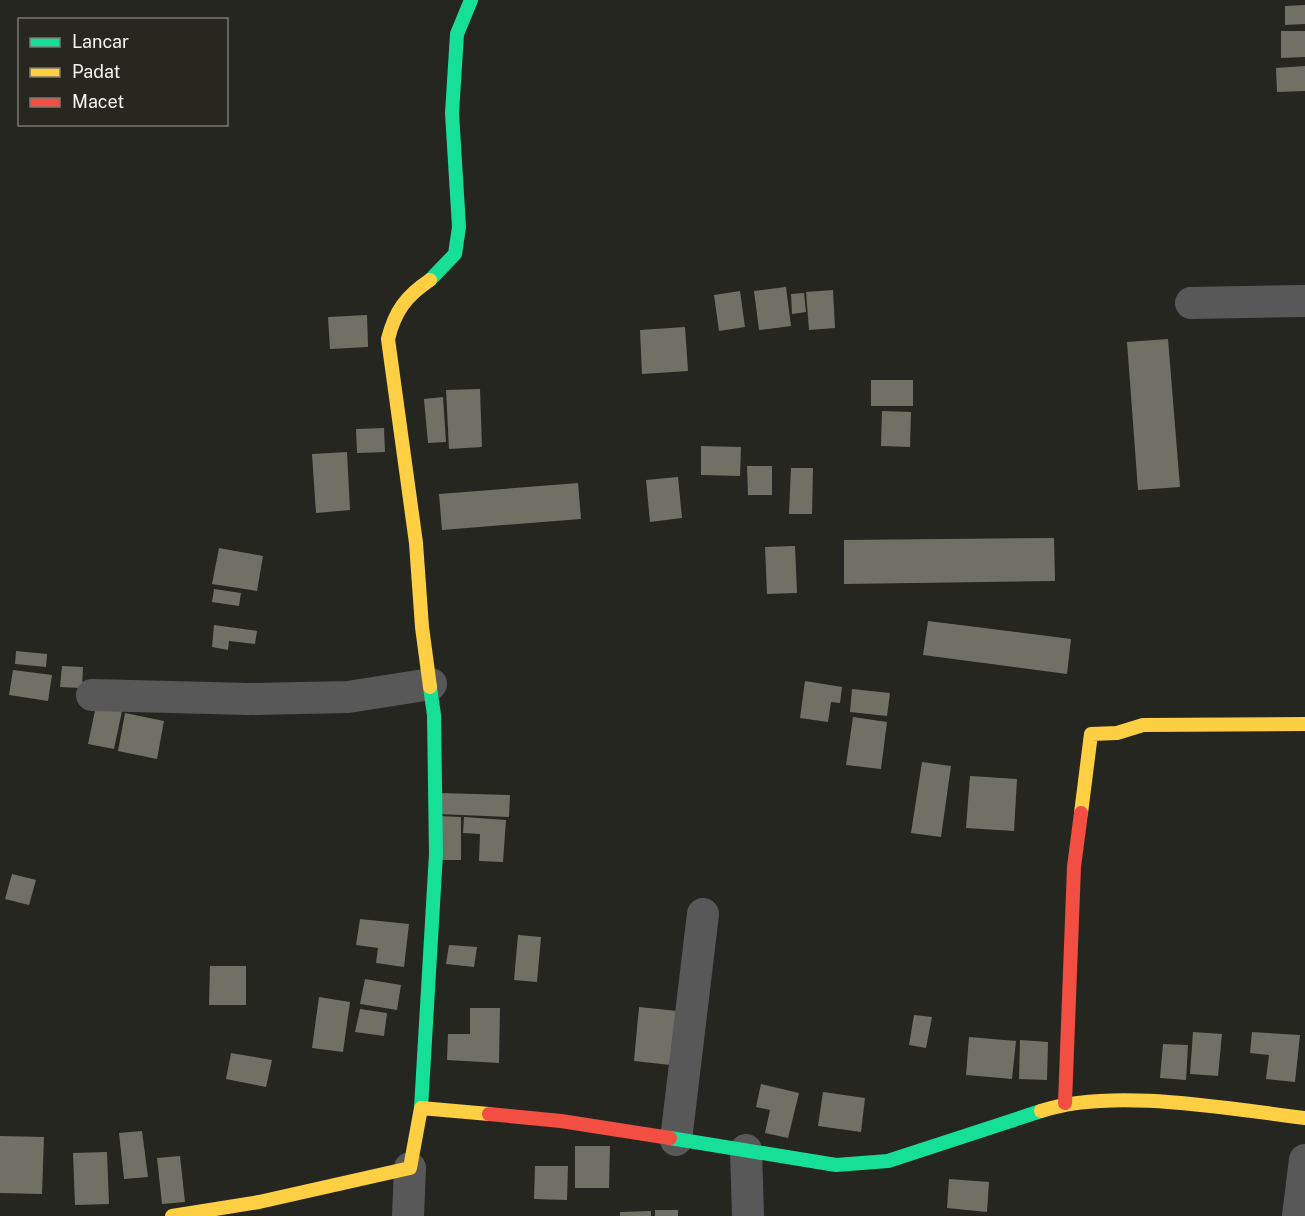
<svg xmlns="http://www.w3.org/2000/svg" width="1305" height="1216" font-family="'Public Sans',sans-serif">
<style>
.building{fill:#717065}
.lines{fill:none;stroke-linecap:round;stroke-linejoin:round}
.street{stroke:#595858;stroke-width:32}
.fast{stroke:#16e098;stroke-width:14}
.slow{stroke:#ffcf43;stroke-width:14}
.jam{stroke:#f24e42;stroke-width:14}
</style>
<rect width="100%" height="100%" fill="#262621"/>
<g class="building">
<polygon points="1305,5 1305,24 1285,25 1285,6"/>
<polygon points="1281,31 1305,31 1305,57 1281,58"/>
<polygon points="1305,66 1305,91 1277,92 1276,68"/>
<polygon points="786,287 791,326 759,330 754,291"/>
<polygon points="833,290 835,328 809,330 806,292"/>
<polygon points="740,291 745,327 719,331 714,295"/>
<polygon points="804,293 806,312 792,314 791,294"/>
<polygon points="367,315 368,347 330,349 328,317"/>
<polygon points="685,327 688,371 642,374 640,330"/>
<polygon points="1168,339 1180,487 1138,490 1127,342"/>
<rect x="871" y="380" width="42" height="26"/>
<polygon points="480,389 482,447 449,449 446,390"/>
<polygon points="443,397 446,442 428,443 424,399"/>
<polygon points="882,411 911,412 910,447 881,446"/>
<polygon points="384,428 385,452 357,453 356,429"/>
<polygon points="701,446 741,447 740,476 701,475"/>
<polygon points="347,452 350,510 316,513 312,454"/>
<polygon points="747,466 772,466 772,495 748,495"/>
<polygon points="791,468 813,468 812,514 789,514"/>
<polygon points="678,477 682,518 650,522 646,480"/>
<polygon points="578,483 581,519 442,530 439,494"/>
<polygon points="1054,538 1055,581 844,584 844,540"/>
<polygon points="795,546 797,593 767,594 765,547"/>
<polygon points="219,548 263,556 257,591 212,584"/>
<polygon points="214,589 241,593 239,606 212,602"/>
<polygon points="928,621 1071,639 1067,674 923,655"/>
<polygon points="214,625 257,631 255,644 229,641 228,650 212,647"/>
<polygon points="16,651 47,654 46,667 15,664"/>
<polygon points="62,666 83,667 82,688 60,687"/>
<polygon points="13,670 52,675 48,701 9,695"/>
<polygon points="805,681 842,687 840,703 831,702 828,722 800,718"/>
<polygon points="852,689 890,693 887,716 850,712"/>
<polygon points="96,706 122,711 114,749 88,744"/>
<polygon points="125,713 164,721 157,759 118,751"/>
<polygon points="853,717 887,722 881,769 846,765"/>
<polygon points="922,762 951,766 941,837 911,833"/>
<polygon points="970,776 1017,779 1014,831 966,828"/>
<polygon points="439,793 510,795 509,817 438,814"/>
<polygon points="439,816 461,817 461,860 438,860"/>
<polygon points="464,817 506,820 503,862 479,861 480,834 463,833"/>
<polygon points="12,874 36,880 29,905 5,899"/>
<polygon points="360,919 409,924 404,967 376,963 378,948 356,945"/>
<polygon points="518,935 541,937 537,982 514,980"/>
<polygon points="449,945 477,947 474,967 446,964"/>
<polygon points="210,966 246,966 246,1005 209,1005"/>
<polygon points="365,979 401,985 397,1010 360,1004"/>
<polygon points="319,997 350,1002 343,1052 312,1048"/>
<polygon points="639,1007 677,1011 671,1065 634,1061"/>
<polygon points="470,1008 500,1008 499,1063 447,1060 448,1034 470,1034"/>
<polygon points="360,1009 387,1013 384,1036 355,1032"/>
<polygon points="914,1015 932,1017 926,1048 909,1045"/>
<polygon points="1193,1032 1222,1034 1218,1076 1190,1074"/>
<polygon points="1252,1032 1300,1035 1295,1082 1266,1079 1269,1055 1250,1053"/>
<polygon points="969,1037 1016,1041 1012,1079 966,1075"/>
<polygon points="1020,1040 1048,1042 1047,1080 1019,1079"/>
<polygon points="1163,1044 1188,1045 1186,1080 1160,1078"/>
<polygon points="231,1053 272,1060 266,1087 226,1079"/>
<polygon points="761,1084 799,1093 788,1138 765,1133 770,1110 756,1107"/>
<polygon points="823,1092 865,1098 861,1132 818,1126"/>
<polygon points="142,1131 148,1177 124,1179 119,1133"/>
<polygon points="0,1136 44,1137 42,1194 0,1193"/>
<polygon points="575,1146 610,1146 609,1188 575,1188"/>
<polygon points="107,1152 109,1204 75,1205 73,1153"/>
<polygon points="180,1156 185,1202 162,1204 157,1158"/>
<polygon points="535,1166 568,1166 567,1200 534,1199"/>
<polygon points="949,1179 989,1182 987,1212 947,1208"/>
<rect x="655" y="1210" width="23" height="6"/>
<polygon points="651,1211 651,1216 620,1216 620,1212"/>
</g>
<g class="lines">
<g class="street">
<polyline points="1191,303 1305,301"/>
<polyline points="92,695 249,699 348,697 431,684"/>
<polyline points="676,1140 703,914"/>
<polyline points="746,1150 748,1216"/>
<polyline points="408,1216 410,1168"/>
<polyline points="1298,1216 1305,1160"/>
</g>
<g class="fast">
<polyline points="430,280 455,254 459,227 452,113 457,34 471,0"/>
<polyline points="421,1108 436,854 434,715 430,687"/>
<polyline points="670,1138 836,1165 888,1161 1041,1111"/>
</g>
<g class="slow">
<path d="M430 687 422 627 416 543 388 339C395 311 406 296 430 280"/>
<polyline points="1081,813 1091,734 1117,733 1143,725 1305,724"/>
<path d="M1041 1111C1113 1087 1229 1109 1305 1118"/>
<polyline points="172,1216 259,1202 410,1168 421,1108 489,1114"/>
</g>
<g class="jam">
<polyline points="1065,1103 1074,867 1081,813"/>
<polyline points="489,1114 561,1121 670,1138"/>
</g>
</g>
<rect x="18" y="18" width="210" height="108" fill="#28271f" stroke="#7a7972" stroke-width="1.5"/>
<rect x="30" y="38" width="30" height="9" fill="#16e098" stroke="#7a7972" stroke-width="1.5"/>
<text x="72" y="48" font-size="18" fill="#f4f3ee">Lancar</text>
<rect x="30" y="68" width="30" height="9" fill="#ffcf43" stroke="#7a7972" stroke-width="1.5"/>
<text x="72" y="78" font-size="18" fill="#f4f3ee">Padat</text>
<rect x="30" y="98" width="30" height="9" fill="#f24e42" stroke="#7a7972" stroke-width="1.5"/>
<text x="72" y="108" font-size="18" fill="#f4f3ee">Macet</text>
</svg>
